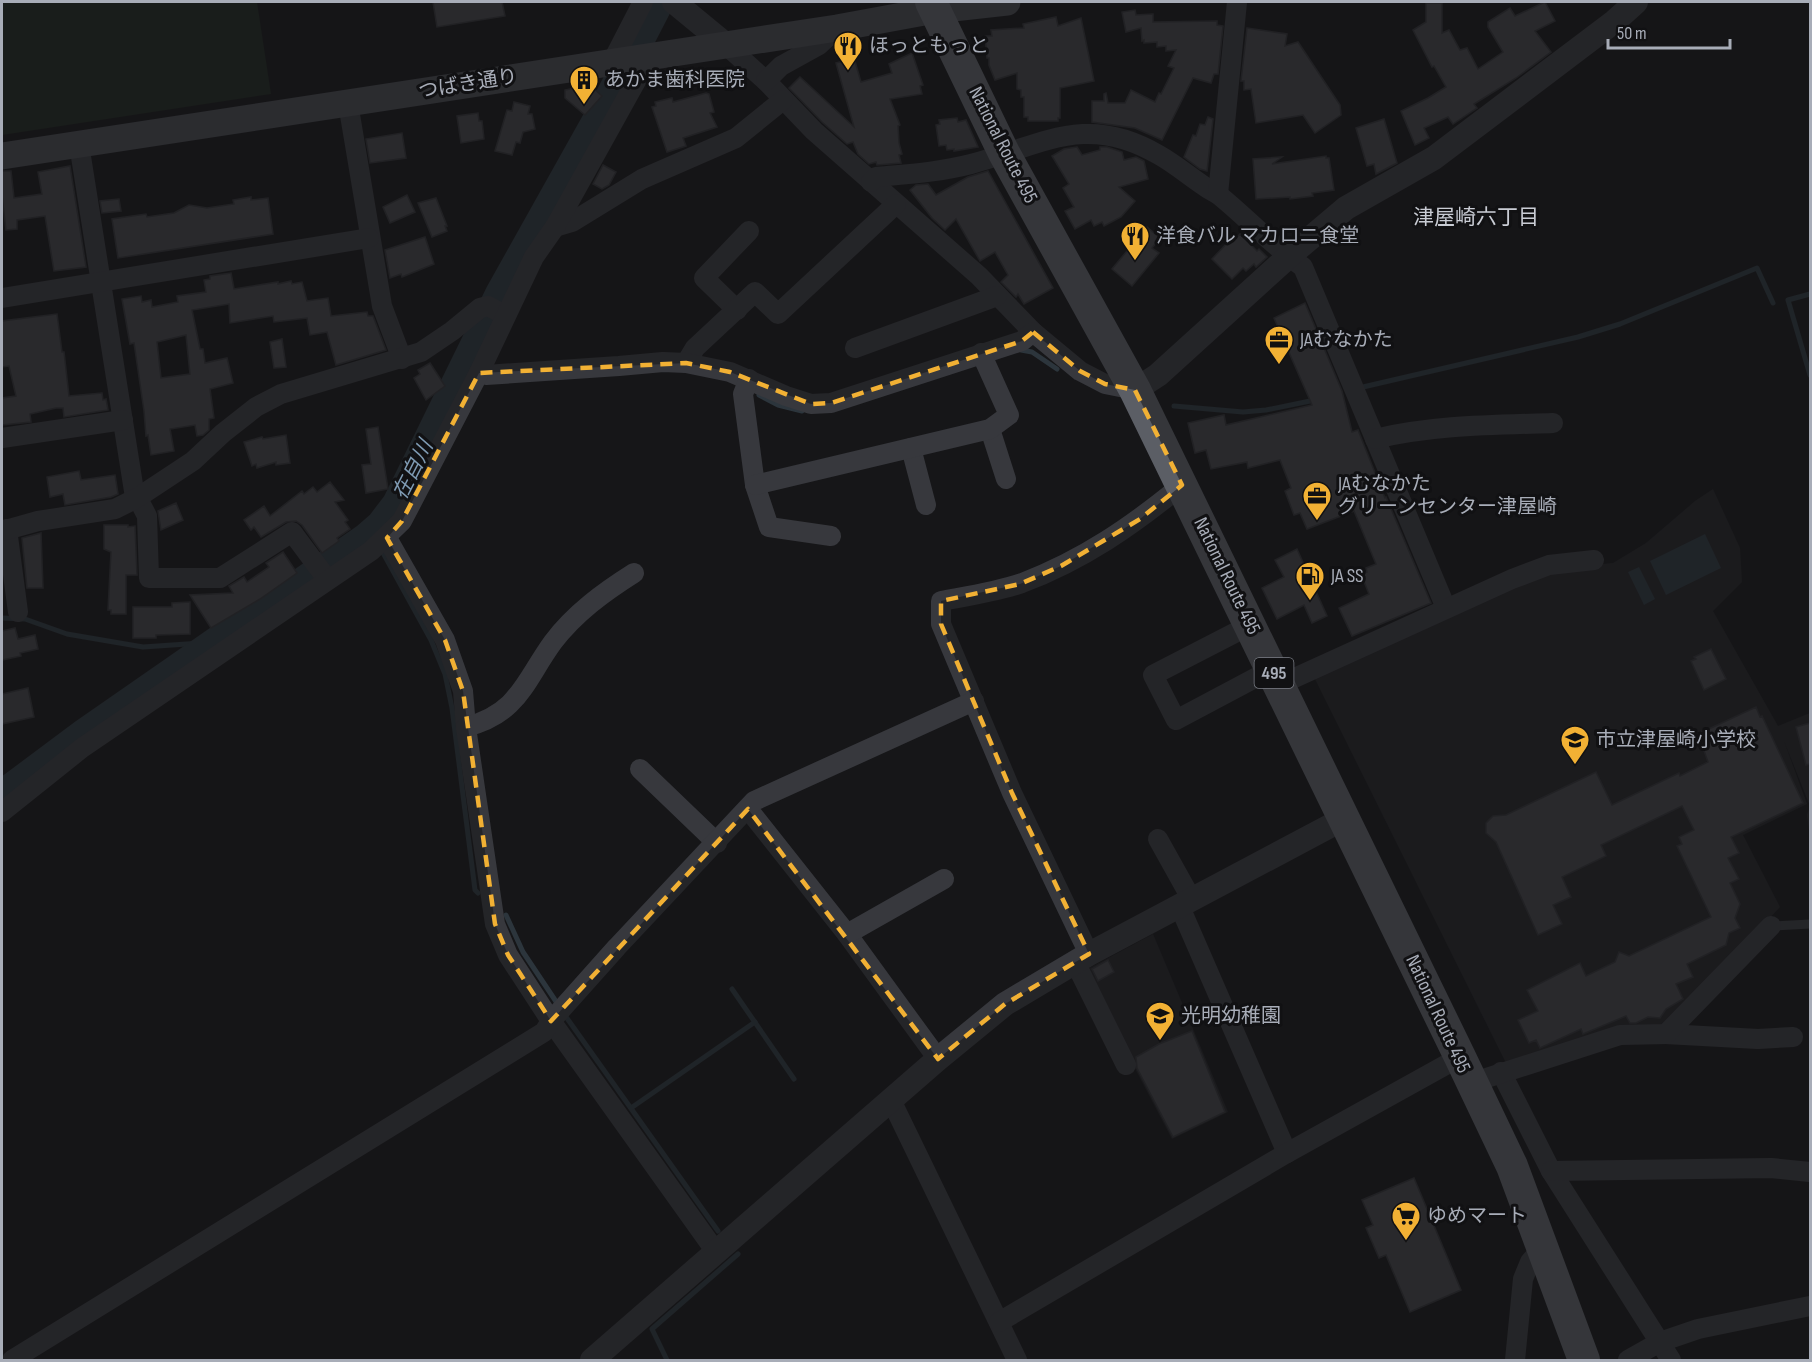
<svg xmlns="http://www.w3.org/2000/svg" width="1812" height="1362" font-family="'Sofia Sans Condensed','Noto Sans JP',sans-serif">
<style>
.built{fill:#222225}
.green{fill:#1e261f}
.water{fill:#2c353c}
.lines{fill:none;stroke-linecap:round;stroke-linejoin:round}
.stream{stroke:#2c353c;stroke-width:5}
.river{stroke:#2c353c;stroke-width:30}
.building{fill:#404145;stroke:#303034;stroke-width:1.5;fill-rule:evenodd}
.service{stroke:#37383d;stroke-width:9}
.minor{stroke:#37383d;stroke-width:20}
.tertiary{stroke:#37383d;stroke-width:24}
.secondary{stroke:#45474d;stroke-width:27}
.trunk{stroke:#5b5e65;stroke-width:32}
.marked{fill:none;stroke:#f2b134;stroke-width:4.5;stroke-dasharray:12 8;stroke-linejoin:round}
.labels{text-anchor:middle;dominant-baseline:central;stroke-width:6;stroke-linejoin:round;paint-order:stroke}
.shield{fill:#111113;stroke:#7b7e86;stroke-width:1.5}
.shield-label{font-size:18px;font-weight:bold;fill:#a8adb8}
.poi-label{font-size:20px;fill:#a8adb8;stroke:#111113;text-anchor:start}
.street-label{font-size:20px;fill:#a8adb8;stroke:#111113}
.neighbourhood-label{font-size:21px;fill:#c9ccd4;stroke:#111113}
.water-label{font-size:21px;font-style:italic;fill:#7f9bb3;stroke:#111113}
</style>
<rect width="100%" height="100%" fill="#161618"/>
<g class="built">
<polygon points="1713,489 1740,548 1742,582 1713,611 1778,726 1810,713 1810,837 1807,815 1810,806 1784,741 1807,804 1743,835 1780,907 1674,1020 1654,1029 1507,1065 1312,673 1550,569 1613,563 1646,543 1695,501"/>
<polygon points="1153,934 1228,1112 1172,1139 1084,971"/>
</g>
<polygon class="green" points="2,2 257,2 271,94 2,135"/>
<g class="water">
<polygon points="1705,534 1721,568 1666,595 1650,561"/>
<polygon points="1639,567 1655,599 1644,605 1628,572"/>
</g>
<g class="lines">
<g class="stream">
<polyline points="1810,294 1788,300 1810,375"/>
<polyline points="1021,350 1032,352 1057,369"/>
<polyline points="1363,387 1578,337 1620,324 1757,268 1773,303"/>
<polyline points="759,395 778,405 802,411"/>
<polyline points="1174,406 1243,412 1266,410 1315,400"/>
<polyline points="382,551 431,640 445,674 452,708 475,890 478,893"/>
<polyline points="2,618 25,619 67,634 143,647 216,642"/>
<polyline points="506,915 523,952 559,1006"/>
<polyline points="732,989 794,1079"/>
<polyline points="564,1014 718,1231"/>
<polyline points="631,1108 755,1022"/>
<polyline points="667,1360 652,1329 738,1254"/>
</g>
<polyline class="river" points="2,795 85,733 366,538 381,525 397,504 500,294 608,101 659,2"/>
</g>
<g class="building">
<polygon points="433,2 502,2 505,16 437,27"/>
<polygon points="1545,2 1555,21 1535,31 1551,52 1516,78 1474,104 1477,108 1453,124 1448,117 1424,128 1429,138 1415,145 1401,111 1428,98 1446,87 1434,66 1432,67 1413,30 1426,22 1426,3 1442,3 1442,33 1449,30 1460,50 1467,48 1478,69 1503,52 1488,27 1488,22 1510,8 1515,16"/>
<polygon points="1135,10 1136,15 1153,14 1153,22 1217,21 1217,25 1223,26 1218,74 1214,74 1211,83 1193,78 1162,140 1135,128 1092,122 1092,101 1104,101 1104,94 1106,93 1108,103 1125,103 1131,90 1155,102 1159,93 1161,94 1174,68 1168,66 1176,50 1166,51 1166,46 1157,47 1157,42 1144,43 1144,40 1142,41 1141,28 1126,32 1122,12"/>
<polygon points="1056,17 1058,26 1081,18 1094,81 1060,88 1060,118 1058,118 1058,121 1028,121 1028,117 1024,117 1024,97 1021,97 1021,90 1017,89 1017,73 995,80 989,65 989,58 987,58 985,36 992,36 991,30 1024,28 1023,24"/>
<polygon points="1247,28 1287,34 1285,46 1298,42 1340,105 1341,115 1315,133 1303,115 1256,123 1251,89 1244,90 1244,81 1241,81"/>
<polygon points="912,53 923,85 920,86 922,94 890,99 900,125 898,126 899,143 902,154 899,155 901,163 877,165 876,162 869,164 858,154 853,142 847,144 822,122 789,88 800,77 854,127 836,63 854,58 861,82 892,73 889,64"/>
<polygon points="591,86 602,96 585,115 565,98 565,90 580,87 588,90"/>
<polygon points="706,93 709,94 714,112 710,113 717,127 683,138 686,146 667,152 652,107 656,106 655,102 672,98 673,102"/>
<polygon points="514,102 530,106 528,114 532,114 535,129 523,132 520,143 516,142 512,155 495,151 507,110 512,111"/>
<polygon points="478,113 479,121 482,121 484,139 461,143 457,116"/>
<polygon points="1208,117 1213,119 1207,171 1200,169 1184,157 1193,135 1196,136 1200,124 1205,125"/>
<polygon points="957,118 958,122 966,120 978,147 954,151 954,149 947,150 946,145 939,146 936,125 940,124 939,120"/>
<polygon points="1384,119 1397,163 1376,174 1374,164 1367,166 1356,128"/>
<polygon points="402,133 406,158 370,163 366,139"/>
<polygon points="1077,147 1082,155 1100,150 1100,147 1107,147 1122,152 1124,160 1136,157 1144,161 1148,179 1119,187 1135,201 1121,217 1104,226 1102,222 1094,226 1091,220 1075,229 1065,211 1074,207 1063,188 1069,184 1052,156 1064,149"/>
<polygon points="1326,156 1326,158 1329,158 1334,190 1312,193 1313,196 1290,199 1290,197 1256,199 1253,159 1282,157 1272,164"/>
<polygon points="603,165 616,172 609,185 602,189 593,184"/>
<polygon points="70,166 86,267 54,271 45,216 17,220 17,229 6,230 2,195 2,171 11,171 14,198 42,194 38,172"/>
<polygon points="988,171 1053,288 1024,304 1018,294 1016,297 1001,282 1008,275 995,252 980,261 956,219 945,230 932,218 910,190 916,185 928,184 936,195 968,177"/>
<polygon points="407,195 415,212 390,223 383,207"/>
<polygon points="251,197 251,200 268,198 273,234 118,258 112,219 146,214 147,217 174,213 189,205 207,208 234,204 233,200"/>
<polygon points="436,198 447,226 445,226 447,231 432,237 418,203"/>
<polygon points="119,199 121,211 102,213 100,201"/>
<polygon points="1147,227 1160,238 1152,248 1159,253 1132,286 1112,269"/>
<polygon points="1240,234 1257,251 1259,249 1267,257 1256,267 1254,264 1246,271 1243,268 1232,279 1212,259 1230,240 1232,242"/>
<polygon points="425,237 434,264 402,277 401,274 390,278 385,250"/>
<path d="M231 273 234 289 278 282V284L291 281 292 284 302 282 307 301 328 298 331 316 367 312 368 316H373L386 350 336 365 327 332 310 335 307 318 274 322 273 316 230 323 229 304 192 310 200 349H203L205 363 227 358 233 383 210 389 214 418 209 419V430L203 435 197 436 195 425 170 429 174 451 151 455 148 435 146 436 144 411 134 343 130 344 122 299 141 296 142 302 151 300 152 307 178 302 177 296 206 292 204 280 210 279V276ZM186 335 190 374 161 378 157 342Z"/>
<polygon points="1305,303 1342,391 1352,432 1358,430 1385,498 1386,497 1431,603 1352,636 1339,608 1369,594 1361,574 1367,572 1366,568 1376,564 1354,511 1307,529 1300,513 1294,515 1285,491 1291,488 1280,460 1248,468 1247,462 1211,469 1206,450 1195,453 1188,423 1224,415 1226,425 1312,405 1274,318"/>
<polygon points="57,314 62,352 64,352 69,396 102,393 103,400 106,399 108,410 64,417 63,408 56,408 30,414 31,422 2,425 2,398 16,396 9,366 2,367 2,321"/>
<polygon points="282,339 286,367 274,368 270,342"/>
<polygon points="430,363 445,386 426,400 414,378 420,374 418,370"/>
<polygon points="378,427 388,489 366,493 362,465 371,464 366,429"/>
<polygon points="286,435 290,463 276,465 276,462 257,468 256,464 252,466 244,442 262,437 263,439"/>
<polygon points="79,471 81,480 115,475 118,494 111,497 65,505 63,494 50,497 47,477"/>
<polygon points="330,482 344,500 335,502 348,520 345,522 350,529 337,538 339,541 322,553 302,525 296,521 286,522 261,537 254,527 251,530 244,520 264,506 270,516 302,491 304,494 313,487 317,492"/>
<polygon points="176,503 183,520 161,530 158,511"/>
<polygon points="104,525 128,525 128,527 135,526 137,575 126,575 126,614 111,614 111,610 108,610 111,552 104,549"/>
<polygon points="41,533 43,588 27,588 22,538"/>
<polygon points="1297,549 1327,616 1312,623 1304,605 1277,619 1262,588 1284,577 1275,560"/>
<polygon points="283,552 297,573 260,599 211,628 190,595 233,593 229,586 244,577 247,582 269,567 266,563"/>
<polygon points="190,602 190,634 156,635 156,638 133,638 133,607 172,607 172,603"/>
<polygon points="15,628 18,639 35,635 38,649 20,653 21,656 2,660 2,631"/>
<polygon points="1711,649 1726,679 1704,690 1691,661 1696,659 1694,657"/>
<polygon points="28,688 34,717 2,724 2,694"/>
<polygon points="1756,707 1760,717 1762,716 1803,803 1731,837 1739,853 1728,858 1739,879 1730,883 1740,904 1735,918 1740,928 1729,933 1726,945 1687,964 1693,977 1676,984 1683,999 1666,1009 1660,1018 1648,1017 1636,1023 1630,1023 1626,1016 1583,1034 1581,1029 1540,1048 1536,1040 1529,1043 1518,1020 1538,1011 1527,990 1580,963 1586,976 1615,962 1619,952 1629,956 1711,917 1677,846 1682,844 1679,837 1694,830 1682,806 1601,845 1606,856 1562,877 1571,897 1553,905 1562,924 1538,935 1496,842 1486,833 1486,823 1493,816 1506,815 1596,772 1612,805 1679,773 1680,776 1708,762 1698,734"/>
<polygon points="1810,723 1810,764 1806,765 1796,727"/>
<polygon points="1108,960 1114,972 1098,981 1092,969"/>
<polygon points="1192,1031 1225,1112 1173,1137 1137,1068 1136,1057 1159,1044"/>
<polygon points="1414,1178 1461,1290 1410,1312 1386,1255 1379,1258 1366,1228 1373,1225 1362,1200"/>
</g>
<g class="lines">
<polyline class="service" points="1771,926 1810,924"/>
<g class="minor">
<polyline points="725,44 766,81 814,131 979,276 1033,332 1080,371 1105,384 1135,390"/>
<polyline points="612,62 643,2"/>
<polyline points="766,81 781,66 819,45 837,28"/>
<polyline points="348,103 382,306 402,359"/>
<polyline points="79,144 134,491 147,516 149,578 220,578 292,532 327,579"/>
<path d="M871 182 876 177C908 174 940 172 971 164 1042 145 1086 112 1159 155 1175 164 1189 176 1204 186 1209 190 1215 192 1220 196 1248 219 1273 246 1303 267L1446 608"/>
<polyline points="1218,194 1237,2"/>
<polyline points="555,227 572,222 642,179 736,138 783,100"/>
<polyline points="2,298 369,238"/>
<polyline points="737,310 704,278 749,231"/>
<polyline points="855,348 997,296"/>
<polyline points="686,363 695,348 755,292 778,314 896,204"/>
<polyline points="479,373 486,375 619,366 663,362 686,363 730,372 786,396 811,404 831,403 1022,341 1033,332"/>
<polyline points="749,379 743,394 755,485 769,527 831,536"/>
<polyline points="990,429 1006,479"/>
<polyline points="2,438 123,420"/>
<path d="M1375 439C1432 425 1493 425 1553 423"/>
<polyline points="911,448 926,505"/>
<polyline points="755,485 990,429 1009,415 981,353"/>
<polyline points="7,529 18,612"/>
<polyline points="2,531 38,521 115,509 137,498 193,461 223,433 256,407 281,394 421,352 452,331 480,308 488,306 505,315"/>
<polyline points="387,538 445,640 463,691 466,727 495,924 508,955 551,1021 716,1252"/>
<polyline points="1250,625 1153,675 1176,720 1272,669"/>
<polyline points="1279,685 1512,579 1549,565 1594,560"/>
<path d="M466 727C519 713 524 682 553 642 575 613 604 592 634 573"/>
<polyline points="640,769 717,843"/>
<polyline points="748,809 847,934 938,1059"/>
<polyline points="2,812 82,748 371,551 402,521 479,373 534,257 555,227 650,56"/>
<polyline points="1158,839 1192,900"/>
<polyline points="1180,907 1287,1153"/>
<polyline points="847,934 944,879"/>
<path d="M1089 954 1012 793 941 624V601C968 596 996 592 1022 583 1083 560 1132 526 1182 485"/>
<polyline points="1075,962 1126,1065"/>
<polyline points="1666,1034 1758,1039 1793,1037"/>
<polyline points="1501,1072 1551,1171 1671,1360"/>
<polyline points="1471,1083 1620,1035 1666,1034 1771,926"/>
<polyline points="891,1100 1017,1360"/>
<polyline points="1551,1171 1771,1168 1810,1172"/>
<polyline points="999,1322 1287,1153 1460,1057"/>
<polyline points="12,1360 544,1032 551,1021 617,947 754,801 974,701"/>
<polyline points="1515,1360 1523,1279 1530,1262 1542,1248"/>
<polyline points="1628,1360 1660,1342 1698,1329 1810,1306"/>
</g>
<g class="tertiary">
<polyline points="674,2 725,44"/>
<polyline points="1135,390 1158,375 1288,257 1346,208 1434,158 1615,21 1636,2"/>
<polyline points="592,1360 938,1059 1005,1004 1089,954 1345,818"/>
</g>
<polyline class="secondary" points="2,156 837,28 935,10 1007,2"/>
<polyline class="trunk" points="931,2 1004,153 1135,390 1460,1057 1512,1166 1584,1360"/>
</g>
<path d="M0 0H1812V1362H0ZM1033 332 1080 371 1105 384 1135 390 1182 485 1140 519 1061 566 1020 584 941 601V624L1012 793 1089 954 1005 1004 938 1059 748 809 551 1021 508 955 495 924 463 691 445 640 387 538 402 521 479 373 686 363 730 372 811 404 831 403 1022 341Z" fill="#161618" fill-opacity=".55" fill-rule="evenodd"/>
<path class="marked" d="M1033 332 1080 371 1105 384 1135 390 1182 485 1140 519 1061 566 1020 584 941 601V624L1012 793 1089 954 1005 1004 938 1059 748 809 551 1021 508 955 495 924 463 691 445 640 387 538 402 521 479 373 686 363 730 372 811 404 831 403 1022 341Z"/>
<defs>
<g id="restaurant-pin" transform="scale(1.5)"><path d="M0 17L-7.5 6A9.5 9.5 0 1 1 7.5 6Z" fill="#f2b134" stroke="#111113"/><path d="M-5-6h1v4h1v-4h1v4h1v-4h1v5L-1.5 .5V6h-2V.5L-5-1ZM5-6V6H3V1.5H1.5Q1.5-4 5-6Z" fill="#111"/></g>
<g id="building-pin" transform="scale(1.5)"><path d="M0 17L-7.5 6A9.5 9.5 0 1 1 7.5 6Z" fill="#f2b134" stroke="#111113"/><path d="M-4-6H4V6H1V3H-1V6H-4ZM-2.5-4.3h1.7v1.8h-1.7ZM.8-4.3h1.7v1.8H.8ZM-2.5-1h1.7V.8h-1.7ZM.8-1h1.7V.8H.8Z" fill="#111"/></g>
<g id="office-pin" transform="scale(1.5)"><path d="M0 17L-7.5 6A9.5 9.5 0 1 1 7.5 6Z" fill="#f2b134" stroke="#111113"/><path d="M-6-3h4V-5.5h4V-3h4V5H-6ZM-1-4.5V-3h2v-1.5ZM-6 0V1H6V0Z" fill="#111"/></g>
<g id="fuel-pin" transform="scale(1.5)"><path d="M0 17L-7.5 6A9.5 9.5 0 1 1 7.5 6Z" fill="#f2b134" stroke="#111113"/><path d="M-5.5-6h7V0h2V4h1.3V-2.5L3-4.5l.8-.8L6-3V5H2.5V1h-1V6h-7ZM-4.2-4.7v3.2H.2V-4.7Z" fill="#111"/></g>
<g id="school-pin" transform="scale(1.5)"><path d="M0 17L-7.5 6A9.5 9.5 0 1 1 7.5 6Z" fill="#f2b134" stroke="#111113"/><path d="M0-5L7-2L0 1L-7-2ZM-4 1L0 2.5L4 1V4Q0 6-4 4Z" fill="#111"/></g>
<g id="supermarket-pin" transform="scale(1.5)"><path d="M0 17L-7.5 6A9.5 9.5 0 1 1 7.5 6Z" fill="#f2b134" stroke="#111113"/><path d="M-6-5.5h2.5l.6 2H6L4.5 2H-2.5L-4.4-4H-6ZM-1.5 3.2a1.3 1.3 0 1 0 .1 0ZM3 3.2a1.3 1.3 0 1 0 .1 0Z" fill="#111"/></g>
</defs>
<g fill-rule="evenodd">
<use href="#restaurant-pin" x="848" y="46"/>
<use href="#building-pin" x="584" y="80"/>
<use href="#restaurant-pin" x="1135" y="236"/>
<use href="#office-pin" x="1279" y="340"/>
<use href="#office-pin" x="1317" y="496"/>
<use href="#fuel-pin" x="1310" y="576"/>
<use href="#school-pin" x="1575" y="740"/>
<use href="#school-pin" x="1160" y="1016"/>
<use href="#supermarket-pin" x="1406" y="1216"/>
</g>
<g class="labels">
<rect class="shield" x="1254.5" y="658" width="39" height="30" rx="4.5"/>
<g class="shield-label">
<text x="1274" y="673">495</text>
</g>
<g class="poi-label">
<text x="869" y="46">ほっともっと</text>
<text x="605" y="80">あかま歯科医院</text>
<text x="1156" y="236">洋食バル マカロニ食堂</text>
<text x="1300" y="340">JAむなかた</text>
<text x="1338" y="484">JAむなかた<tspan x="1338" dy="23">グリーンセンター津屋崎</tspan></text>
<text x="1331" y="576">JA SS</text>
<text x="1596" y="740">市立津屋崎小学校</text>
<text x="1181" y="1016">光明幼稚園</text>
<text x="1427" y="1216">ゆめマート</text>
</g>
<g class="street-label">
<text transform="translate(468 84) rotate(-9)">つばき通り</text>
<text transform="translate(1003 145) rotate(63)">National Route 495</text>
<text transform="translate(1227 576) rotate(64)">National Route 495</text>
<text transform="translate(1438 1014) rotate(65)">National Route 495</text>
</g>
<g class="neighbourhood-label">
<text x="1476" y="217">津屋崎六丁目</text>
</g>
<g class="water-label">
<text transform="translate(413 470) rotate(-63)">在自川</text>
</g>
</g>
<rect width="1812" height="1362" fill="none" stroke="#a8adb8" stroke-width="6"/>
<path d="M1608 39v9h122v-9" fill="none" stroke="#a8adb8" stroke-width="3"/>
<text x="1617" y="39" font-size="18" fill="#a8adb8" stroke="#111113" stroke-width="4.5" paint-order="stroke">50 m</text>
</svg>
